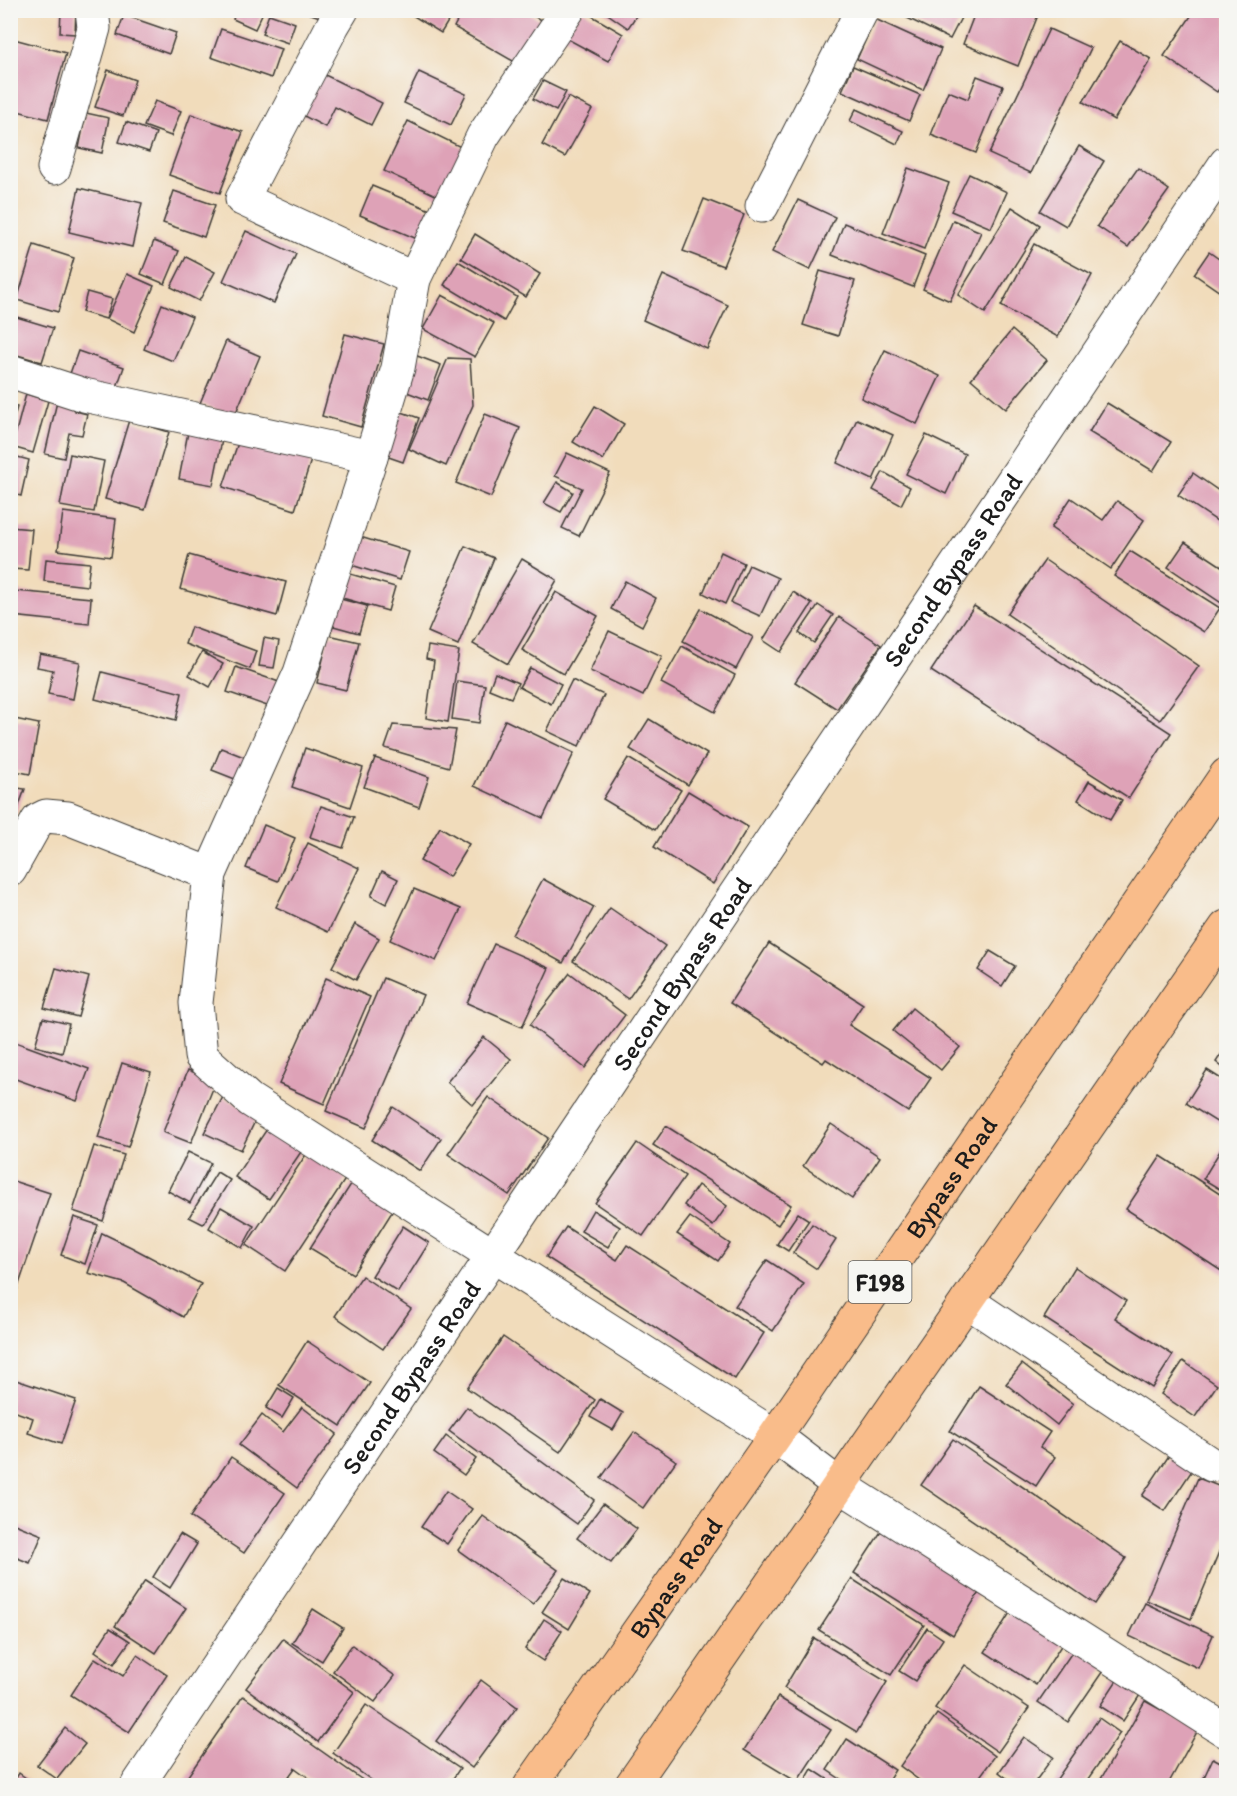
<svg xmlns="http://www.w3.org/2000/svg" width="1237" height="1796" font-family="Itim,sans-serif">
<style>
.building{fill:#dea2b7}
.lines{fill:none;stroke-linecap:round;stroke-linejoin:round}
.street-casing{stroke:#3c3934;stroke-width:35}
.primary-casing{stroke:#3c3934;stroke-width:35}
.street{stroke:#fff;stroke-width:33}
.primary{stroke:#f9bc8a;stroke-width:33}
.labels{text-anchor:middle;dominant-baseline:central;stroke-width:5;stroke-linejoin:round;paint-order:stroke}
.shield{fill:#f6f6f2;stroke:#5d5d5c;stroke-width:1.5}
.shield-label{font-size:24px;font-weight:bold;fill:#1c1c1c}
.street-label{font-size:26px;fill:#1c1c1c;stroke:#f6f6f2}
</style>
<rect width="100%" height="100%" fill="#f6f6f2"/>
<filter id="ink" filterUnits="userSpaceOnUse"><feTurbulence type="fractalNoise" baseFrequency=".0167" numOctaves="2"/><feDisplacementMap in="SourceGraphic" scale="12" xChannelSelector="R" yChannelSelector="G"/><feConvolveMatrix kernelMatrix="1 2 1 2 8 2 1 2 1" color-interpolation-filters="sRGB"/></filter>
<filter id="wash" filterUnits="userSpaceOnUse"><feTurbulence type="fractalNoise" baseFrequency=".008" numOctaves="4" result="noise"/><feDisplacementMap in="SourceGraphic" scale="24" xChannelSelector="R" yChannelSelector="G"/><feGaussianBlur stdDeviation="1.35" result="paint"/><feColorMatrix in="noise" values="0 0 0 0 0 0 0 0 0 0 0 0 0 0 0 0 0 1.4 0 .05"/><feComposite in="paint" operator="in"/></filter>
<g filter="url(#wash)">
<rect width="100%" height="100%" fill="#f1dcbb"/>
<g id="blocks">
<g class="building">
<polygon points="61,10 76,10 75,34 60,33"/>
<polygon points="236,10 264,10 255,29 233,19"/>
<polygon points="300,10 331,10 328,20"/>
<polygon points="404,10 455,10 441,33"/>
<polygon points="463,10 524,10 544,22 520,65 454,27"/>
<polygon points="582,10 623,34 608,61 562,36"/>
<polygon points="602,10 640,10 628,28"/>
<polygon points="891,10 965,10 950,39"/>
<polygon points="976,10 1040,10 1018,66 963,44"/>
<polygon points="1195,10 1226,10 1226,79 1217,92 1164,56"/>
<polygon points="269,14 295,23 288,43 262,34"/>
<polygon points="124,15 176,33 169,54 117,35"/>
<polygon points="875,19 941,49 923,90 857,59"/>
<polygon points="221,29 281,49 271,78 211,57"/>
<polygon points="1049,29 1091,48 1031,173 989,154"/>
<polygon points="14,39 66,53 48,119 10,109 10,51"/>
<polygon points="1120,41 1151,59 1114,120 1083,102"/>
<polygon points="853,66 920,95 909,121 842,91"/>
<polygon points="108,70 135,80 123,116 95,107"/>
<polygon points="419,72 466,94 451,125 404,103"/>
<polygon points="323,74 382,103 371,125 335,107 325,127 302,115"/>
<polygon points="977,76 1003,86 976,153 931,135 948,91 968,99"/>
<polygon points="543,81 566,92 556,111 533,99"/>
<polygon points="568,97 592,109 565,157 542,145"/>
<polygon points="155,101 181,111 171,136 144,126"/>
<polygon points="856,109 903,131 897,144 850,121"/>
<polygon points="86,113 109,118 102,153 79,148"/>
<polygon points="191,114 243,132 220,193 169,175"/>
<polygon points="408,121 467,150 444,199 384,171"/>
<polygon points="126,122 156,133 149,152 119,142"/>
<polygon points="1079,146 1104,161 1066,226 1040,211"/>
<polygon points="908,168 949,183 924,249 883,233"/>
<polygon points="1138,168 1169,190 1128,247 1097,226"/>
<polygon points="969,174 1007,192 991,228 951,211"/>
<polygon points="372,186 435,212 422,241 360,215"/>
<polygon points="79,188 142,203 132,247 69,232"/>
<polygon points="174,191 215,205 204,237 163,223"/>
<polygon points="704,199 744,215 723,266 683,251"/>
<polygon points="798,200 835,217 810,270 772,252"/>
<polygon points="1012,207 1040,225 985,313 958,295"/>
<polygon points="953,220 981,232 950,301 923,289"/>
<polygon points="844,223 925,256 913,287 832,255"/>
<polygon points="246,231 296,254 274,303 223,281"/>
<polygon points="475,234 540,274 526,297 461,258"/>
<polygon points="154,241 179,251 165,284 141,274"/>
<polygon points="1034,244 1092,275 1058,337 1001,306"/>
<polygon points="34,245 74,258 58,312 17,300"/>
<polygon points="1209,252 1226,264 1226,296 1194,274"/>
<polygon points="186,257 215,272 199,301 171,287"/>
<polygon points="458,261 517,297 504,321 444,285"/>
<polygon points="820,271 855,281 838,336 803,325"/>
<polygon points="127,274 154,286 134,332 107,319"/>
<polygon points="663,275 728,305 707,349 643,320"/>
<polygon points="87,292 112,299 106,319 82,312"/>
<polygon points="442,295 494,323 475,357 423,329"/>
<polygon points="162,304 192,317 173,361 144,349"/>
<polygon points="10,315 53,328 42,362 10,353"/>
<polygon points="1012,330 1047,360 1006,409 971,379"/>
<polygon points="345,334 384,344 361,427 322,416"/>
<polygon points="226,341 260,356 234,417 200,403"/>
<polygon points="885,350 940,376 917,424 861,398"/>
<polygon points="78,351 124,367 113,398 67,382"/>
<polygon points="412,354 441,365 428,400 399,389"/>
<polygon points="448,358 470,359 473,405 446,466 409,449"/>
<polygon points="26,394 48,401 33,453 12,447"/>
<polygon points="58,397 77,401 75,411 87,414 82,435 69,433 64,458 45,454"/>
<polygon points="1107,403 1171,442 1153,471 1089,432"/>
<polygon points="10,405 17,407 11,428 10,428"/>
<polygon points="595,406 624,424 603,460 573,442"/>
<polygon points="393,409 419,418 403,462 377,453"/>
<polygon points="485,414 520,428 491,497 456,483"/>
<polygon points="857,419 893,435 873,480 837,463"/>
<polygon points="129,420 169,432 145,510 105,499"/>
<polygon points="189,427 223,435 213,485 179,479"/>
<polygon points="926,435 965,454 946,494 906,474"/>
<polygon points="240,437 311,460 295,510 223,487"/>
<polygon points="567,453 610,473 579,536 562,528 582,488 555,476"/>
<polygon points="70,454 104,461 94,512 60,506"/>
<polygon points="10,455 29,460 21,496 10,493"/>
<polygon points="883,472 910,487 901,505 873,490"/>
<polygon points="1193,473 1226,496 1226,527 1178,495"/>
<polygon points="557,482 573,492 561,512 544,503"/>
<polygon points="1071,498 1103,520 1117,501 1144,520 1111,569 1051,528"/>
<polygon points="63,512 116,519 111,557 58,550"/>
<polygon points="10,527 32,529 28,570 10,569"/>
<polygon points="357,536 409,552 400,580 348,564"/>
<polygon points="1185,542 1226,569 1226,606 1168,567"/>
<polygon points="465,546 494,558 458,645 428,632"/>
<polygon points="1130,551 1220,608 1204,632 1114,576"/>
<polygon points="721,552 744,563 725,604 703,593"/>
<polygon points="189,555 286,582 277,616 180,589"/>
<polygon points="46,559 90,563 87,586 44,581"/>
<polygon points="522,559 557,580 508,664 473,644"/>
<polygon points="1045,560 1199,666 1160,720 1007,614"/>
<polygon points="749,565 778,578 760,616 731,603"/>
<polygon points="347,573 395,587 388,611 339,597"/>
<polygon points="625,581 656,598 642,626 611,609"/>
<polygon points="15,591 91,598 89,624 12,616"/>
<polygon points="556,592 598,616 564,674 522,650"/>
<polygon points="793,592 812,604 781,652 763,640"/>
<polygon points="333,597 367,606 359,633 326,624"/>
<polygon points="818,605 833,615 814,643 799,633"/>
<polygon points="974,606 1171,733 1129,798 931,671"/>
<polygon points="701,609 753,637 736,669 683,641"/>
<polygon points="839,617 881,645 837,709 795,682"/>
<polygon points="191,627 256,651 250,669 185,644"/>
<polygon points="609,631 662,656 643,696 590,671"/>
<polygon points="329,635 359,642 346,690 317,683"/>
<polygon points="264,638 279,641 274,668 259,666"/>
<polygon points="428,646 459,651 448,722 426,718 434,661 426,659"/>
<polygon points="682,646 735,675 715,712 661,683"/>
<polygon points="202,652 223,664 210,687 189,675"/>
<polygon points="40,654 80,662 73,699 48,694 53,670 37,667"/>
<polygon points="236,667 279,682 270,707 227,692"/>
<polygon points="530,668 561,684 551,704 519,687"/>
<polygon points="102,672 182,693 176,720 95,699"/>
<polygon points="495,673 518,683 511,698 489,689"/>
<polygon points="572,680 604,695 579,746 547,731"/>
<polygon points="457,681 485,685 479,723 452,719"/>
<polygon points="10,718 39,724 30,774 10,770"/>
<polygon points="649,719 707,754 688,785 630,749"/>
<polygon points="505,720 574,753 543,818 474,786"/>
<polygon points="393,725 456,730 449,767 385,748"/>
<polygon points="221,748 249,759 240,781 212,770"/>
<polygon points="305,748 363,768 350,807 292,787"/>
<polygon points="375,758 429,777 419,807 364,787"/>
<polygon points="628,758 681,790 655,830 603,799"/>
<polygon points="1089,781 1122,800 1110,820 1078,800"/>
<polygon points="10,787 25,789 11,827 10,827"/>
<polygon points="688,791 748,827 713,884 654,847"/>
<polygon points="321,806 354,817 343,848 310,837"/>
<polygon points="264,825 295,838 278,881 246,868"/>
<polygon points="440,827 469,844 449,877 420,861"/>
<polygon points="308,843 359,868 328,932 276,907"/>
<polygon points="382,871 398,879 386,904 371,896"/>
<polygon points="543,879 594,907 563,963 512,935"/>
<polygon points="414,889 461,909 436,961 390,940"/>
<polygon points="610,908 665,946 628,999 573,961"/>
<polygon points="355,924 379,938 356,980 332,967"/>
<polygon points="769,943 863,1004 849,1025 931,1078 908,1112 826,1059 823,1063 730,1003"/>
<polygon points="494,944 549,968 522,1027 467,1003"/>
<polygon points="990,951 1015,966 1002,986 978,970"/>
<polygon points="56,968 89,977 78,1017 44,1008"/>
<polygon points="570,973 625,1015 585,1068 530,1025"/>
<polygon points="326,978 370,997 324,1104 279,1084"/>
<polygon points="383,978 423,995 366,1128 326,1111"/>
<polygon points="912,1008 960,1047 941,1070 893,1031"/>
<polygon points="43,1018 69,1024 62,1053 35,1046"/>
<polygon points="484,1037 511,1059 473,1105 447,1082"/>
<polygon points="10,1040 89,1069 77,1101 10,1077"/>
<polygon points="1226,1047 1226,1070 1216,1062"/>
<polygon points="122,1063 151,1072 128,1147 98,1138"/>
<polygon points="188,1070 216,1081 191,1143 163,1132"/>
<polygon points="1207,1070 1226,1082 1226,1128 1186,1103"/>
<polygon points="223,1097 258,1115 241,1150 204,1133"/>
<polygon points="488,1097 548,1138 509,1195 448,1154"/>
<polygon points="393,1107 441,1139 420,1171 372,1140"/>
<polygon points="831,1124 880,1157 852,1199 803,1166"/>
<polygon points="269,1126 303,1149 269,1199 235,1177"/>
<polygon points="666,1126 791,1205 778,1225 653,1145"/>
<polygon points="1226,1141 1226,1193 1203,1179"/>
<polygon points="637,1143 685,1176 643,1236 595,1203"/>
<polygon points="94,1146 124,1155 103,1221 73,1211"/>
<polygon points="188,1152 211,1163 190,1203 168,1191"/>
<polygon points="307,1153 346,1178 285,1271 246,1245"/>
<polygon points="1161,1156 1226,1198 1226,1274 1126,1209"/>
<polygon points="217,1172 230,1180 203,1224 189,1217"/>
<polygon points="355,1178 397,1204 353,1274 310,1248"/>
<polygon points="10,1180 50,1193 16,1293 10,1291"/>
<polygon points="698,1185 727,1206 713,1226 684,1205"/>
<polygon points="221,1207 254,1226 242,1248 209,1228"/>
<polygon points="593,1210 620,1227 608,1247 581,1231"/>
<polygon points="798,1213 809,1220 788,1251 777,1244"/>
<polygon points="74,1217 98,1225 85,1264 61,1255"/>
<polygon points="690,1217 730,1244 718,1261 677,1234"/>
<polygon points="812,1224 836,1240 817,1269 793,1253"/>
<polygon points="403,1226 429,1243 398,1292 372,1276"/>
<polygon points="566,1227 617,1260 627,1245 764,1333 735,1379 546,1257"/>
<polygon points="102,1233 131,1247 201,1284 183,1317 124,1283 88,1273"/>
<polygon points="767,1260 804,1284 773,1331 735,1306"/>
<polygon points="1075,1267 1126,1301 1115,1318 1173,1355 1152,1388 1044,1318"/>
<polygon points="362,1276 411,1309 383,1349 335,1316"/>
<polygon points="503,1337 595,1400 560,1452 467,1388"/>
<polygon points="307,1341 370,1383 341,1426 279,1385"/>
<polygon points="1183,1361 1217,1385 1195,1417 1161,1394"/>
<polygon points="1022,1364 1073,1404 1057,1425 1006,1384"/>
<polygon points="10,1378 76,1400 61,1444 28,1433 33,1418 10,1410"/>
<polygon points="979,1386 1050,1432 1040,1447 1055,1457 1036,1486 950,1431"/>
<polygon points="278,1388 294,1398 282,1418 266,1408"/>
<polygon points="600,1399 623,1413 613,1430 590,1417"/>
<polygon points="302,1407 337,1434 297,1488 239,1445 262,1415 283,1432"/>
<polygon points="467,1407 594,1500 577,1524 449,1431"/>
<polygon points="634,1432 676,1461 643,1508 601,1478"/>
<polygon points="446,1436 476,1459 464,1475 434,1453"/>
<polygon points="953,1439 1126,1558 1095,1604 921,1485"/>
<polygon points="1174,1448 1197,1463 1165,1511 1142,1496"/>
<polygon points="231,1457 285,1493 244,1553 190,1517"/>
<polygon points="1198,1478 1226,1489 1226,1535 1191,1619 1146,1600"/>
<polygon points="446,1491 472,1509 447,1544 421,1527"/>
<polygon points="603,1504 637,1529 611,1563 577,1538"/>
<polygon points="483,1516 558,1570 533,1604 458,1550"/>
<polygon points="12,1523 42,1535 30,1563 10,1555"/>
<polygon points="886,1524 983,1586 953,1635 854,1573"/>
<polygon points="180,1534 197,1544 170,1588 153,1577"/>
<polygon points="564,1578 590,1594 569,1629 542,1612"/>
<polygon points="852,1579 924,1625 891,1675 819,1630"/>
<polygon points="145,1581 186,1608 156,1653 115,1626"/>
<polygon points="1145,1603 1213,1635 1198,1668 1129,1636"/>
<polygon points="1013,1608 1064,1641 1036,1685 985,1652"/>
<polygon points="313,1609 343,1628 322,1661 292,1643"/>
<polygon points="544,1619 562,1631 543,1661 525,1649"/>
<polygon points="110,1628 130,1641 114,1664 95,1651"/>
<polygon points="927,1628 943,1639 915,1681 899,1671"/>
<polygon points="814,1638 887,1682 857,1732 784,1688"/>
<polygon points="283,1639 354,1692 318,1742 246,1688"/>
<polygon points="352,1645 395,1676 375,1702 333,1671"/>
<polygon points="1077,1645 1107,1665 1068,1722 1038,1702"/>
<polygon points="137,1655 167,1675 129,1732 71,1695 95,1658 123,1676"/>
<polygon points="965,1665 1029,1708 998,1752 935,1708"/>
<polygon points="1119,1677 1142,1692 1123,1721 1100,1706"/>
<polygon points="481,1680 517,1707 472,1768 436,1741"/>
<polygon points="243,1696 371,1786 320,1786 295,1768 282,1786 181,1786"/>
<polygon points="778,1697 831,1730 797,1782 744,1750"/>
<polygon points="1145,1701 1198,1730 1167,1786 1097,1786"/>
<polygon points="366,1705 460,1768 448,1786 380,1786 333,1753"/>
<polygon points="937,1714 995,1756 973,1786 927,1786 900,1766"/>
<polygon points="1099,1718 1120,1733 1083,1786 1052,1786"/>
<polygon points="65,1728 85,1744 57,1779 37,1765"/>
<polygon points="1024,1737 1053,1757 1032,1786 1017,1786 999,1772"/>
<polygon points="847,1739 895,1770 885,1786 851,1786 827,1770"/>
<polygon points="1213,1758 1226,1765 1226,1786 1200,1786"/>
<polygon points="812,1769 838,1786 802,1786"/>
<polygon points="19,1773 37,1786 11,1786"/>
</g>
</g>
</g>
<g filter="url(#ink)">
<use href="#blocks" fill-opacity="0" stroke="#3c3934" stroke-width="1.5"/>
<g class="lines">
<g class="street-casing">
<g id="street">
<polyline points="342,10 333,25 242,199 414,279"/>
<polyline points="568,10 483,136 414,279 398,368 371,457 300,673 210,874 196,1003 201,1056 250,1100 775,1436 839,1485 1226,1731"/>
<polyline points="54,168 94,28 92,10"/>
<polyline points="762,206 862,10"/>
<polyline points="10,371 84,395 371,457"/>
<polyline points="10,870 38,820 46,816 68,818 210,874"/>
<polyline points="967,1301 1212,1465"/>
<path id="s1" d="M137 1786 1226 163"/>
</g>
</g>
<g class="primary-casing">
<g id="primary">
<path id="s2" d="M530 1786 775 1436 1226 775"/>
<polyline points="631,1786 1226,927"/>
</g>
</g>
<use href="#street" class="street"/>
<use href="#primary" class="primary"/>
</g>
</g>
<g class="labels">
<rect class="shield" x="848.5" y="1261" width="63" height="42" rx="4.5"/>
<g class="shield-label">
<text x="880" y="1282">F198</text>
</g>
<g class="street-label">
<text stroke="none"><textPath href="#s1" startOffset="1464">Second Bypass Road</textPath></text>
<text stroke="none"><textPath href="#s1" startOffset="978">Second Bypass Road</textPath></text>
<text stroke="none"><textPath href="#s2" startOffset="740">Bypass Road</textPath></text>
<text stroke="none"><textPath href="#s1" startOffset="492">Second Bypass Road</textPath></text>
<text stroke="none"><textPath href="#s2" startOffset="254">Bypass Road</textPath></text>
</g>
</g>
<rect width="1237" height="1796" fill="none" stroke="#f6f6f2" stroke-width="36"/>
</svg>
